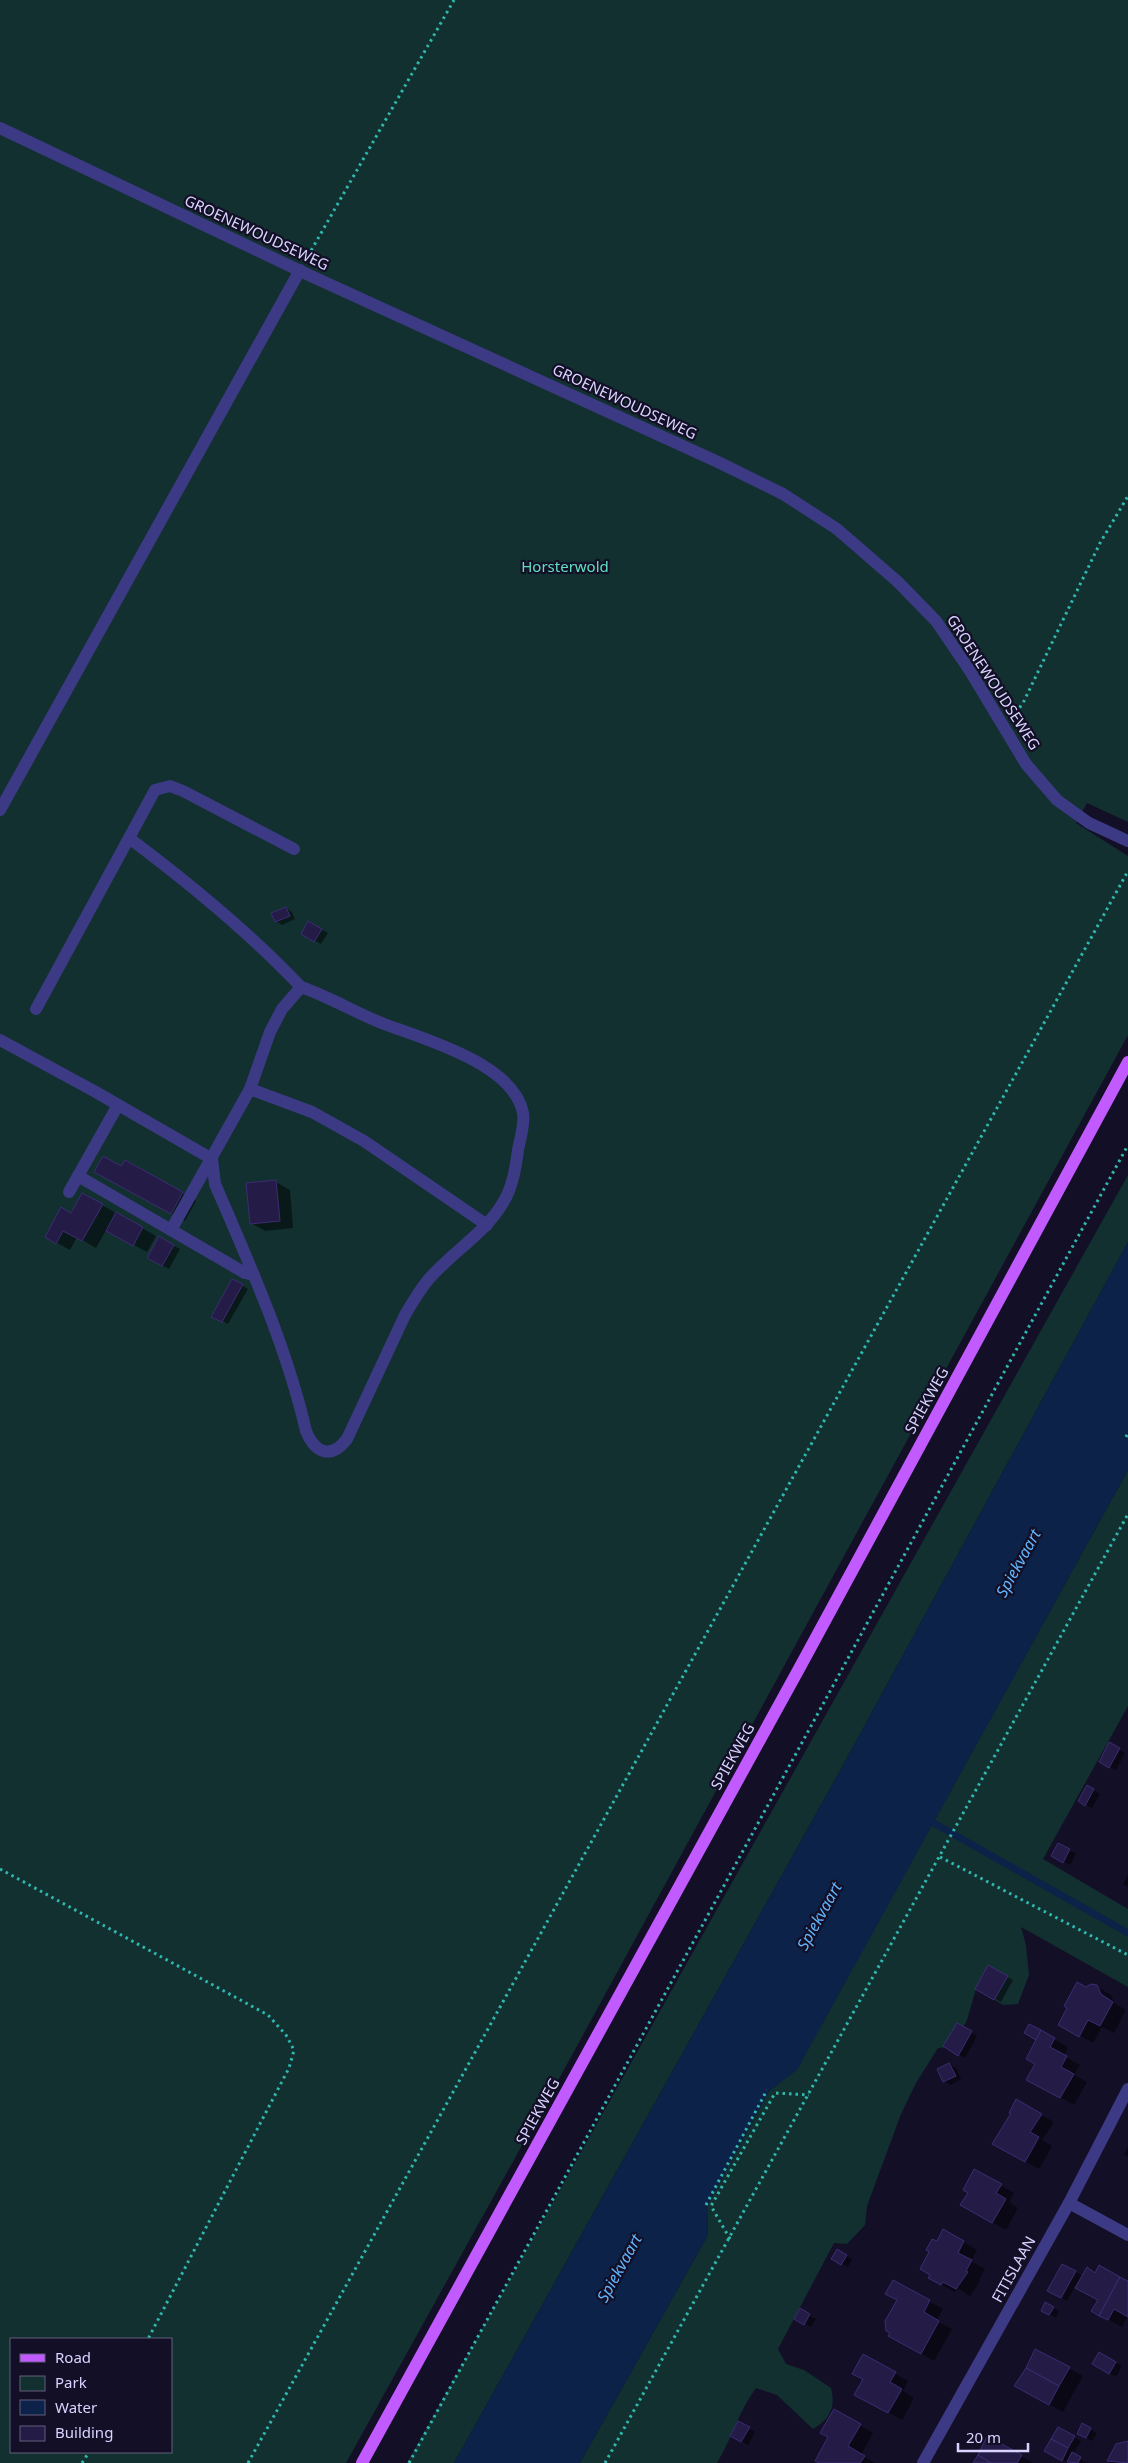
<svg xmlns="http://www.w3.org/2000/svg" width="1128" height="2463" font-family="'Noto Sans',sans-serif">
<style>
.green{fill:#12302f;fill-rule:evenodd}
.water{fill:#0c2248}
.shadow{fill:#0007}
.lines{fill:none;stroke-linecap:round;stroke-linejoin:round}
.stream{stroke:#0c2248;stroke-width:7}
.building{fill:#241b47;stroke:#3b2d73}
.path{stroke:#2fb8b0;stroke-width:3;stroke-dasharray:2.5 4;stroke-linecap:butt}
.minor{stroke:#3d3a85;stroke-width:12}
.major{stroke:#c25bff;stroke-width:12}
.labels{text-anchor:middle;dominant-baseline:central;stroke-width:4.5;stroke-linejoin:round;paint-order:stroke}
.street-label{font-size:15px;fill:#d9d4ff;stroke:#130f26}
.park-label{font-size:15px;fill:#5fe0c0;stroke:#130f26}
.water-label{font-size:16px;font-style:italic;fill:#62b6ff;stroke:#130f26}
</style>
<rect width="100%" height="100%" fill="#130f26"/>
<g class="green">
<path d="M0 0H1128V822L1087 803 1076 823 1128 856V1035L571 2057 346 2463H0ZM11 2339H171V2452H11Z"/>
<polygon points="1128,1175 1128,1242 841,1769 454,2463 407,2463"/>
<path d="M1128 1470V1706L1043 1859 1128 1909V1987L1021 1927 1026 1945 1029 1975 1018 2004 1003 2005 976 1989 967 2020 953 2047 938 2048 916 2083 901 2114 867 2206 865 2225 847 2244 834 2243 778 2349 786 2364 804 2370 831 2388C836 2407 830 2419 813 2429L777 2395 756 2388C738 2412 732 2439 717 2463H580L708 2235 707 2206 769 2091 797 2069Z"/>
</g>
<polygon class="water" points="1128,1242 1128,1470 797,2070 769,2091 707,2206 708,2235 580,2463 454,2463 841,1769"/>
<g class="shadow">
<polygon points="286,908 292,912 295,919 282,925 276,921"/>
<polygon points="308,923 328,933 321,944 302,934"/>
<polygon points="125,1162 196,1201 185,1221 96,1171 122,1168"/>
<polygon points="276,1182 290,1190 293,1228 265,1231 251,1223"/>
<polygon points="102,1205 156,1236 147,1252 106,1230 96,1248 77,1237 70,1250 46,1237 72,1215"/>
<polygon points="159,1238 180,1249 169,1269 149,1258"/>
<polygon points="233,1280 248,1289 228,1324 213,1316"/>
<polygon points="1110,1744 1125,1753 1116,1770 1100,1762"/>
<polygon points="1087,1787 1100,1794 1092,1808 1079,1801"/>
<polygon points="1059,1844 1076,1854 1070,1865 1053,1856"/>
<polygon points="1128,1875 1128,1887 1123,1884"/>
<polygon points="989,1967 1013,1980 1001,2002 977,1989"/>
<polygon points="1097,1987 1111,1995 1114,2003 1126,2010 1114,2033 1102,2027 1093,2043 1059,2024 1068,2008 1086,1988"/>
<polygon points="957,2025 977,2036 965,2058 945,2046"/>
<polygon points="1029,2025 1068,2047 1064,2056 1080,2065 1074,2075 1087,2082 1074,2105 1028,2079 1036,2064 1038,2040"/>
<polygon points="949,2065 956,2068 961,2079 951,2085 944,2081"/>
<polygon points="1016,2101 1054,2122 1042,2140 1052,2146 1039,2169 1007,2151 1012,2113"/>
<polygon points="1128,2147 1128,2157 1124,2154"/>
<polygon points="975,2170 1014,2193 1009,2202 1018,2208 1006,2230 962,2205 969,2193"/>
<polygon points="937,2242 964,2242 977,2250 971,2261 985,2269 979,2280 980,2281 970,2296 957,2288 955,2292 929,2278 931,2252"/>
<polygon points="837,2251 852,2259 848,2267 833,2258"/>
<polygon points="1063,2265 1083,2276 1095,2274 1128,2282 1128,2316 1122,2327 1093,2311 1099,2300 1075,2286 1067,2301 1049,2291"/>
<polygon points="894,2281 943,2309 936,2321 952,2329 934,2361 890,2336 898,2300"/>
<polygon points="1046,2304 1059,2311 1056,2318 1042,2310"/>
<polygon points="800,2310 816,2319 811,2327 796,2318"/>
<polygon points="1036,2351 1083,2376 1063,2412 1030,2394"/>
<polygon points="1099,2353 1122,2366 1116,2377 1094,2364"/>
<polygon points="863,2356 908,2381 903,2391 914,2398 902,2420 856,2394 864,2379"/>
<polygon points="834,2411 873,2433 861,2455 875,2463 821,2463 830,2437"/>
<polygon points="738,2422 755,2432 748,2445 731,2435"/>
<polygon points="1083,2425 1097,2433 1092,2441 1078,2433"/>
<polygon points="1058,2428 1081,2441 1073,2454 1086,2463 1068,2463 1046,2450"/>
<polygon points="1128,2442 1128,2463 1109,2463 1117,2445"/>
<polygon points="1021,2456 1033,2463 975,2463"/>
</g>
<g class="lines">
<polyline class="stream" points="932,1822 1128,1933"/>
</g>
<g class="building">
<polygon points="286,907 290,916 275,922 271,913"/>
<polygon points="308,921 322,929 314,942 301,934"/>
<polygon points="103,1156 121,1166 125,1160 183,1192 171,1214 94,1172"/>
<polygon points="276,1180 280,1221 250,1224 246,1183"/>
<polygon points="82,1193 103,1204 82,1241 63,1231 56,1244 45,1237 61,1207 71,1213"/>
<polygon points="116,1212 143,1227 133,1246 106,1231"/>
<polygon points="159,1236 174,1245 162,1266 147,1258"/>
<polygon points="232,1279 243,1284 222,1322 211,1317"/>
<polygon points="1109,1742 1120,1748 1109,1768 1099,1762"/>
<polygon points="1087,1785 1094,1789 1085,1806 1078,1801"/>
<polygon points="1058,1843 1070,1849 1063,1863 1051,1856"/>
<polygon points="988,1965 1008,1976 994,2000 975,1989"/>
<polygon points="1077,1982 1086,1987 1091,1984 1097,1985 1101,1994 1113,2002 1100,2026 1088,2020 1079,2037 1058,2025 1067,2008 1064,2006"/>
<polygon points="957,2023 972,2031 958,2056 943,2046"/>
<polygon points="1029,2024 1041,2030 1036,2040 1024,2033"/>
<polygon points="1041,2030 1055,2038 1050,2047 1067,2056 1061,2067 1074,2074 1060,2098 1026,2080 1035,2064 1026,2059"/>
<polygon points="949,2063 956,2076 943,2082 937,2069"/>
<polygon points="1016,2099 1042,2114 1030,2132 1039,2137 1025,2162 992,2144 1011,2113 1009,2113"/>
<polygon points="974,2169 1002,2184 996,2193 1006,2199 992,2223 960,2205 968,2193 963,2190"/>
<polygon points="943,2229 964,2241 958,2253 972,2260 966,2271 968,2272 956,2289 943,2282 941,2285 928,2278 930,2275 920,2269 929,2252 926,2250 932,2239 937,2241"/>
<polygon points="837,2249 847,2255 841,2265 831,2259"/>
<polygon points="1062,2264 1076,2271 1061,2298 1047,2291"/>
<polygon points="1099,2265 1120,2277 1099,2316 1091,2311 1098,2300 1075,2288 1087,2267 1095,2273"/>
<polygon points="1120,2277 1128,2281 1128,2317 1114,2309 1108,2320 1099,2316"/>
<polygon points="893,2280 930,2300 924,2312 939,2321 921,2354 888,2336 890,2333 886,2331 885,2321 897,2300 885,2294"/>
<polygon points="1045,2302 1054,2307 1049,2315 1041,2311"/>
<polygon points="800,2308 810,2314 804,2325 794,2319"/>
<polygon points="1035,2349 1070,2367 1059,2386 1026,2368"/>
<polygon points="1099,2352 1116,2362 1109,2374 1092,2364"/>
<polygon points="863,2354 896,2372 890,2382 902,2389 888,2413 854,2395 863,2379 852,2374"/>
<polygon points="1026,2368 1059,2386 1049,2405 1014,2386"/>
<polygon points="834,2409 861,2424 848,2446 865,2456 860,2463 819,2463 815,2461 828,2437 820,2433"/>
<polygon points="738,2421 750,2427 741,2442 730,2436"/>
<polygon points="1082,2423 1091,2428 1086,2438 1077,2434"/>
<polygon points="1058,2427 1075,2436 1068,2448 1051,2439"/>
<polygon points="987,2436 1022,2455 1017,2463 991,2463 978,2455"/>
<polygon points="1051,2439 1068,2448 1062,2461 1044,2451"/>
<polygon points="1128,2441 1128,2463 1107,2461 1116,2444"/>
<polygon points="1072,2452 1081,2457 1078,2463 1067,2462"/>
<polygon points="978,2455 991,2463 973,2463"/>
</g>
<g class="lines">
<g class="path">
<polyline points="308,256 454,0"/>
<polyline points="1016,713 1024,701 1100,543 1128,496"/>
<polyline points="1126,1437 1128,1433"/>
<polyline points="940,1857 1128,1955"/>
<polyline points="0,1869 268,2015 286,2035 294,2050 289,2068 148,2339"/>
<polyline points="706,2205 767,2090"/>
<polyline points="730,2239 711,2206 775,2093 809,2095"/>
<polyline points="82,2463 89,2452"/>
<polyline points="248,2463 1128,871"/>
<polyline points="409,2463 1128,1145"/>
<polyline points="605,2463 1128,1514"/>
</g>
<g class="minor">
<polyline points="0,128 311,276 718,462 783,494 837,529 898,582 936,621 970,671 1026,764 1057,800 1089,823 1128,841"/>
<polyline points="0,810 300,270"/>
<path d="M129 838C189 883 249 932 301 987"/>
<polyline points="36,1009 155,790 170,786 183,791 294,849"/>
<polyline points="0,1040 94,1091 212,1159"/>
<polyline points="250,1089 312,1112 364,1141 487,1225"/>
<polyline points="78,1176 245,1273 254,1275"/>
<polyline points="69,1192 118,1105"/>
<path d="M171 1230 250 1089 270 1032 282 1009 301 987C330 997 356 1013 384 1024 424 1039 514 1064 523 1113 525 1124 520 1139 518 1150 516 1167 513 1186 504 1201 486 1233 452 1252 428 1280 419 1291 412 1303 405 1315L347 1439C331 1460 315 1453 306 1431 286 1345 250 1265 215 1184L212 1159"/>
<polyline points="1069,2203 1128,2235"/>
<polyline points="923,2463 1069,2203 1128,2089"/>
</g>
<polyline class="major" points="362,2463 800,1667 1128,1062"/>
</g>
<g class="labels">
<g class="street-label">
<text transform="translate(257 232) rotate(25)">GROENEWOUDSEWEG</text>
<text transform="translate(625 401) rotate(25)">GROENEWOUDSEWEG</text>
<text transform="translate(994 682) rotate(57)">GROENEWOUDSEWEG</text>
<text transform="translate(926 1400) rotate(-61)">SPIEKWEG</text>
<text transform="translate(732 1756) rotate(-61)">SPIEKWEG</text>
<text transform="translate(537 2111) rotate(-61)">SPIEKWEG</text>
<text transform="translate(1013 2269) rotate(-61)">FITISLAAN</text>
</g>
<g class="park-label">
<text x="565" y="566">Horsterwold</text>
</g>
<g class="water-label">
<text transform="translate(1018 1563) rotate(-61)">Spiekvaart</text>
<text transform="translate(819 1916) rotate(-61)">Spiekvaart</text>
<text transform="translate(619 2268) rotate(-61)">Spiekvaart</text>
</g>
</g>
<rect x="10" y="2338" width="162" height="115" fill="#130f26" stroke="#625e7d"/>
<rect x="20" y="2354" width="25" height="8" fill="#c25bff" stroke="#625e7d"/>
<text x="55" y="2363" font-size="15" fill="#d9d4ff">Road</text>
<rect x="20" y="2376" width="25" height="15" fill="#12302f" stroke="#625e7d"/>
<text x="55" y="2388" font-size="15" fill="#d9d4ff">Park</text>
<rect x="20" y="2400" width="25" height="15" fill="#0c2248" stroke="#625e7d"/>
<text x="55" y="2413" font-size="15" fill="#d9d4ff">Water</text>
<rect x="20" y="2426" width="25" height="15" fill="#241b47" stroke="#625e7d"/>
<text x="55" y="2438" font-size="15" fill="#d9d4ff">Building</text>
<path d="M958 2443v8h70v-8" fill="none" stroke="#d9d4ff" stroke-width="2.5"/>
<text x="966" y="2443" font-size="15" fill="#d9d4ff" stroke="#130f26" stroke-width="4" paint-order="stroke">20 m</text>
</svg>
